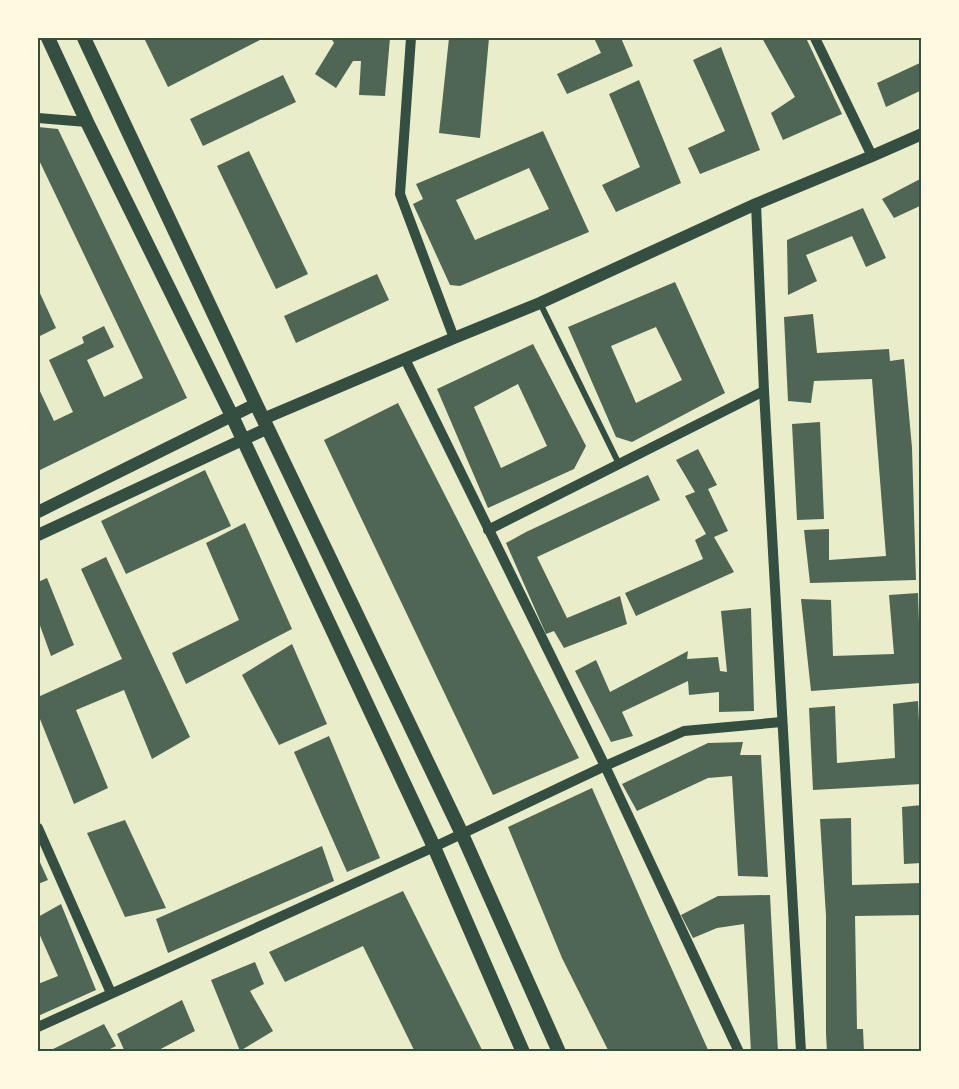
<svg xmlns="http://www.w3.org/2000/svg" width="959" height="1089" font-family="'Archivo Narrow',sans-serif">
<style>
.building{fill:#4f6655;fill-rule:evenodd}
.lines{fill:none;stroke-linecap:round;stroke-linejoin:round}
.minor{stroke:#344e41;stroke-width:6}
.tertiary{stroke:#344e41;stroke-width:10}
.secondary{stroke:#344e41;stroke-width:12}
.primary{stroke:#344e41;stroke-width:14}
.neatline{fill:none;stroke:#344e41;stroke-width:2}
</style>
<rect width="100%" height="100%" fill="#e9edc9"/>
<g class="building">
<polygon points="144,38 264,38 168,87"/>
<polygon points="331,38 390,38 385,96 359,95 361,61 353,61 336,88 315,74 334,43"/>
<polygon points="449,38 489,38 480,138 439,133"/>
<polygon points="594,38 621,38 633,66 567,94 557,74 601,53"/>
<polygon points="762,38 806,38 842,114 783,140 771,113 795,97"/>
<polygon points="721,47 760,150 700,174 688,148 725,131 693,60"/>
<polygon points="922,62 922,90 886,107 877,83"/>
<polygon points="283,75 296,102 203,146 190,119"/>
<polygon points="639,80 681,183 616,212 602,185 640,167 609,94"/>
<polygon points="38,127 58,129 187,398 38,471 38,387 54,421 73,412 49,360 84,343 82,337 104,326 114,347 87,360 104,397 143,378 38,158"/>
<path d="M543 131 589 232 460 286 450 285 413 204 423 199 416 184ZM529 168 549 209 475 240 456 200Z"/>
<polygon points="249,151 308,274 276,289 217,166"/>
<polygon points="922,178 922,205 894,218 882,199"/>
<polygon points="863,208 886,258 866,267 852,236 806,255 817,281 788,295 787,240"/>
<polygon points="377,274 389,300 296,343 284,316"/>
<path d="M675 282 725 393 632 442 616 437 568 327ZM656 327 682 380 636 403 611 346Z"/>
<polygon points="38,289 56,328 38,337"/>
<polygon points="813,314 817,353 889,349 890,361 904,359 912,448 916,580 810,583 804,530 829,529 829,560 886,556 872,379 814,381 811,403 788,401 784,317"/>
<path d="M533 344 586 446 574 469 488 508 437 389ZM518 384 547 446 501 468 474 407Z"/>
<polygon points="398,403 579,758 493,795 324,440"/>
<polygon points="820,422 824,519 797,520 792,424"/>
<polygon points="698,449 717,485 708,489 728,531 714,537 734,572 636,616 625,593 703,559 695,540 706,534 685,496 695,492 676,460"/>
<polygon points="205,470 231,526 126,574 101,521"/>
<polygon points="648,475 660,500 537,557 567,618 620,596 627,624 564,648 554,631 546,634 506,543 526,532"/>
<polygon points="245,523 292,629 186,684 172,653 239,620 206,543"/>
<polygon points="106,557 190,737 152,759 124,690 76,710 108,788 74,804 38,714 38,697 122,659 81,569"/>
<polygon points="47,578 74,645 51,656 38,620 38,582"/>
<polygon points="918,593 921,683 811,691 801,599 831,600 833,656 894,654 889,595"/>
<polygon points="751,608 754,711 719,712 719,692 689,695 688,681 622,712 633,736 611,742 575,671 596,660 610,692 688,651 687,659 718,657 720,671 727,672 721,611"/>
<polygon points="292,644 327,724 279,745 242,675"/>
<polygon points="918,701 922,784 813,790 809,708 835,706 837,763 895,758 893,704"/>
<polygon points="329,736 380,858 347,872 294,752"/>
<polygon points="743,742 740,755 761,755 768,877 738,876 732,776 708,778 637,811 622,784 708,743"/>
<polygon points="592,788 648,916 709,1052 609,1052 562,958 508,827"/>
<polygon points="922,805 922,863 904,864 902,807"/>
<polygon points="851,818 852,885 922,883 922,915 855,916 857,1029 863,1029 864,1052 827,1052 826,1034 826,916 820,819"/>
<polygon points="125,820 166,908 125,917 87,833"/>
<polygon points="322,846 334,881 168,953 156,919"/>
<polygon points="38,858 48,880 38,884"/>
<polygon points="403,891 483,1052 415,1052 363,946 285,982 269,952"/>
<polygon points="770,895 778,1052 751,1052 744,924 717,928 693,938 681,915 718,896"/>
<polygon points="61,904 96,990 38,1016 38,984 58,976 38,931 38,917"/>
<polygon points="255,962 264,984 250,991 273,1031 240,1051 211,980"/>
<polygon points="182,1000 195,1031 155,1052 125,1052 117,1034"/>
<polygon points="104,1024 116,1046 104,1052 47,1052"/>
</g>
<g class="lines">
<polyline class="minor" points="540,303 619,464"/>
<g class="tertiary">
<polyline points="411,38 400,194 454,338"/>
<polyline points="815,38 872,156"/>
<polyline points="38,118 87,122"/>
<polyline points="756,204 764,391 801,1052"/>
<polyline points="405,359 605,766 739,1052"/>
<polyline points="488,530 764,391"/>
<polyline points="38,828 111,993"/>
<polyline points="38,1027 434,847 605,766 684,731 782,722"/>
</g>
<g class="secondary">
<polyline points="263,419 454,338 540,303 756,204 872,156 922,134"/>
<polyline points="38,512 256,404"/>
<polyline points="38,535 268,428"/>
</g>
<g class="primary">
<polyline points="48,38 87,122 232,416 434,847 523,1052"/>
<polyline points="84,38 256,404 462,834 559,1052"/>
</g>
</g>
<rect width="959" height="1089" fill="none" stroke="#fefae0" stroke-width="78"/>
<rect x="39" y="39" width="881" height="1011" class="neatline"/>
</svg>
